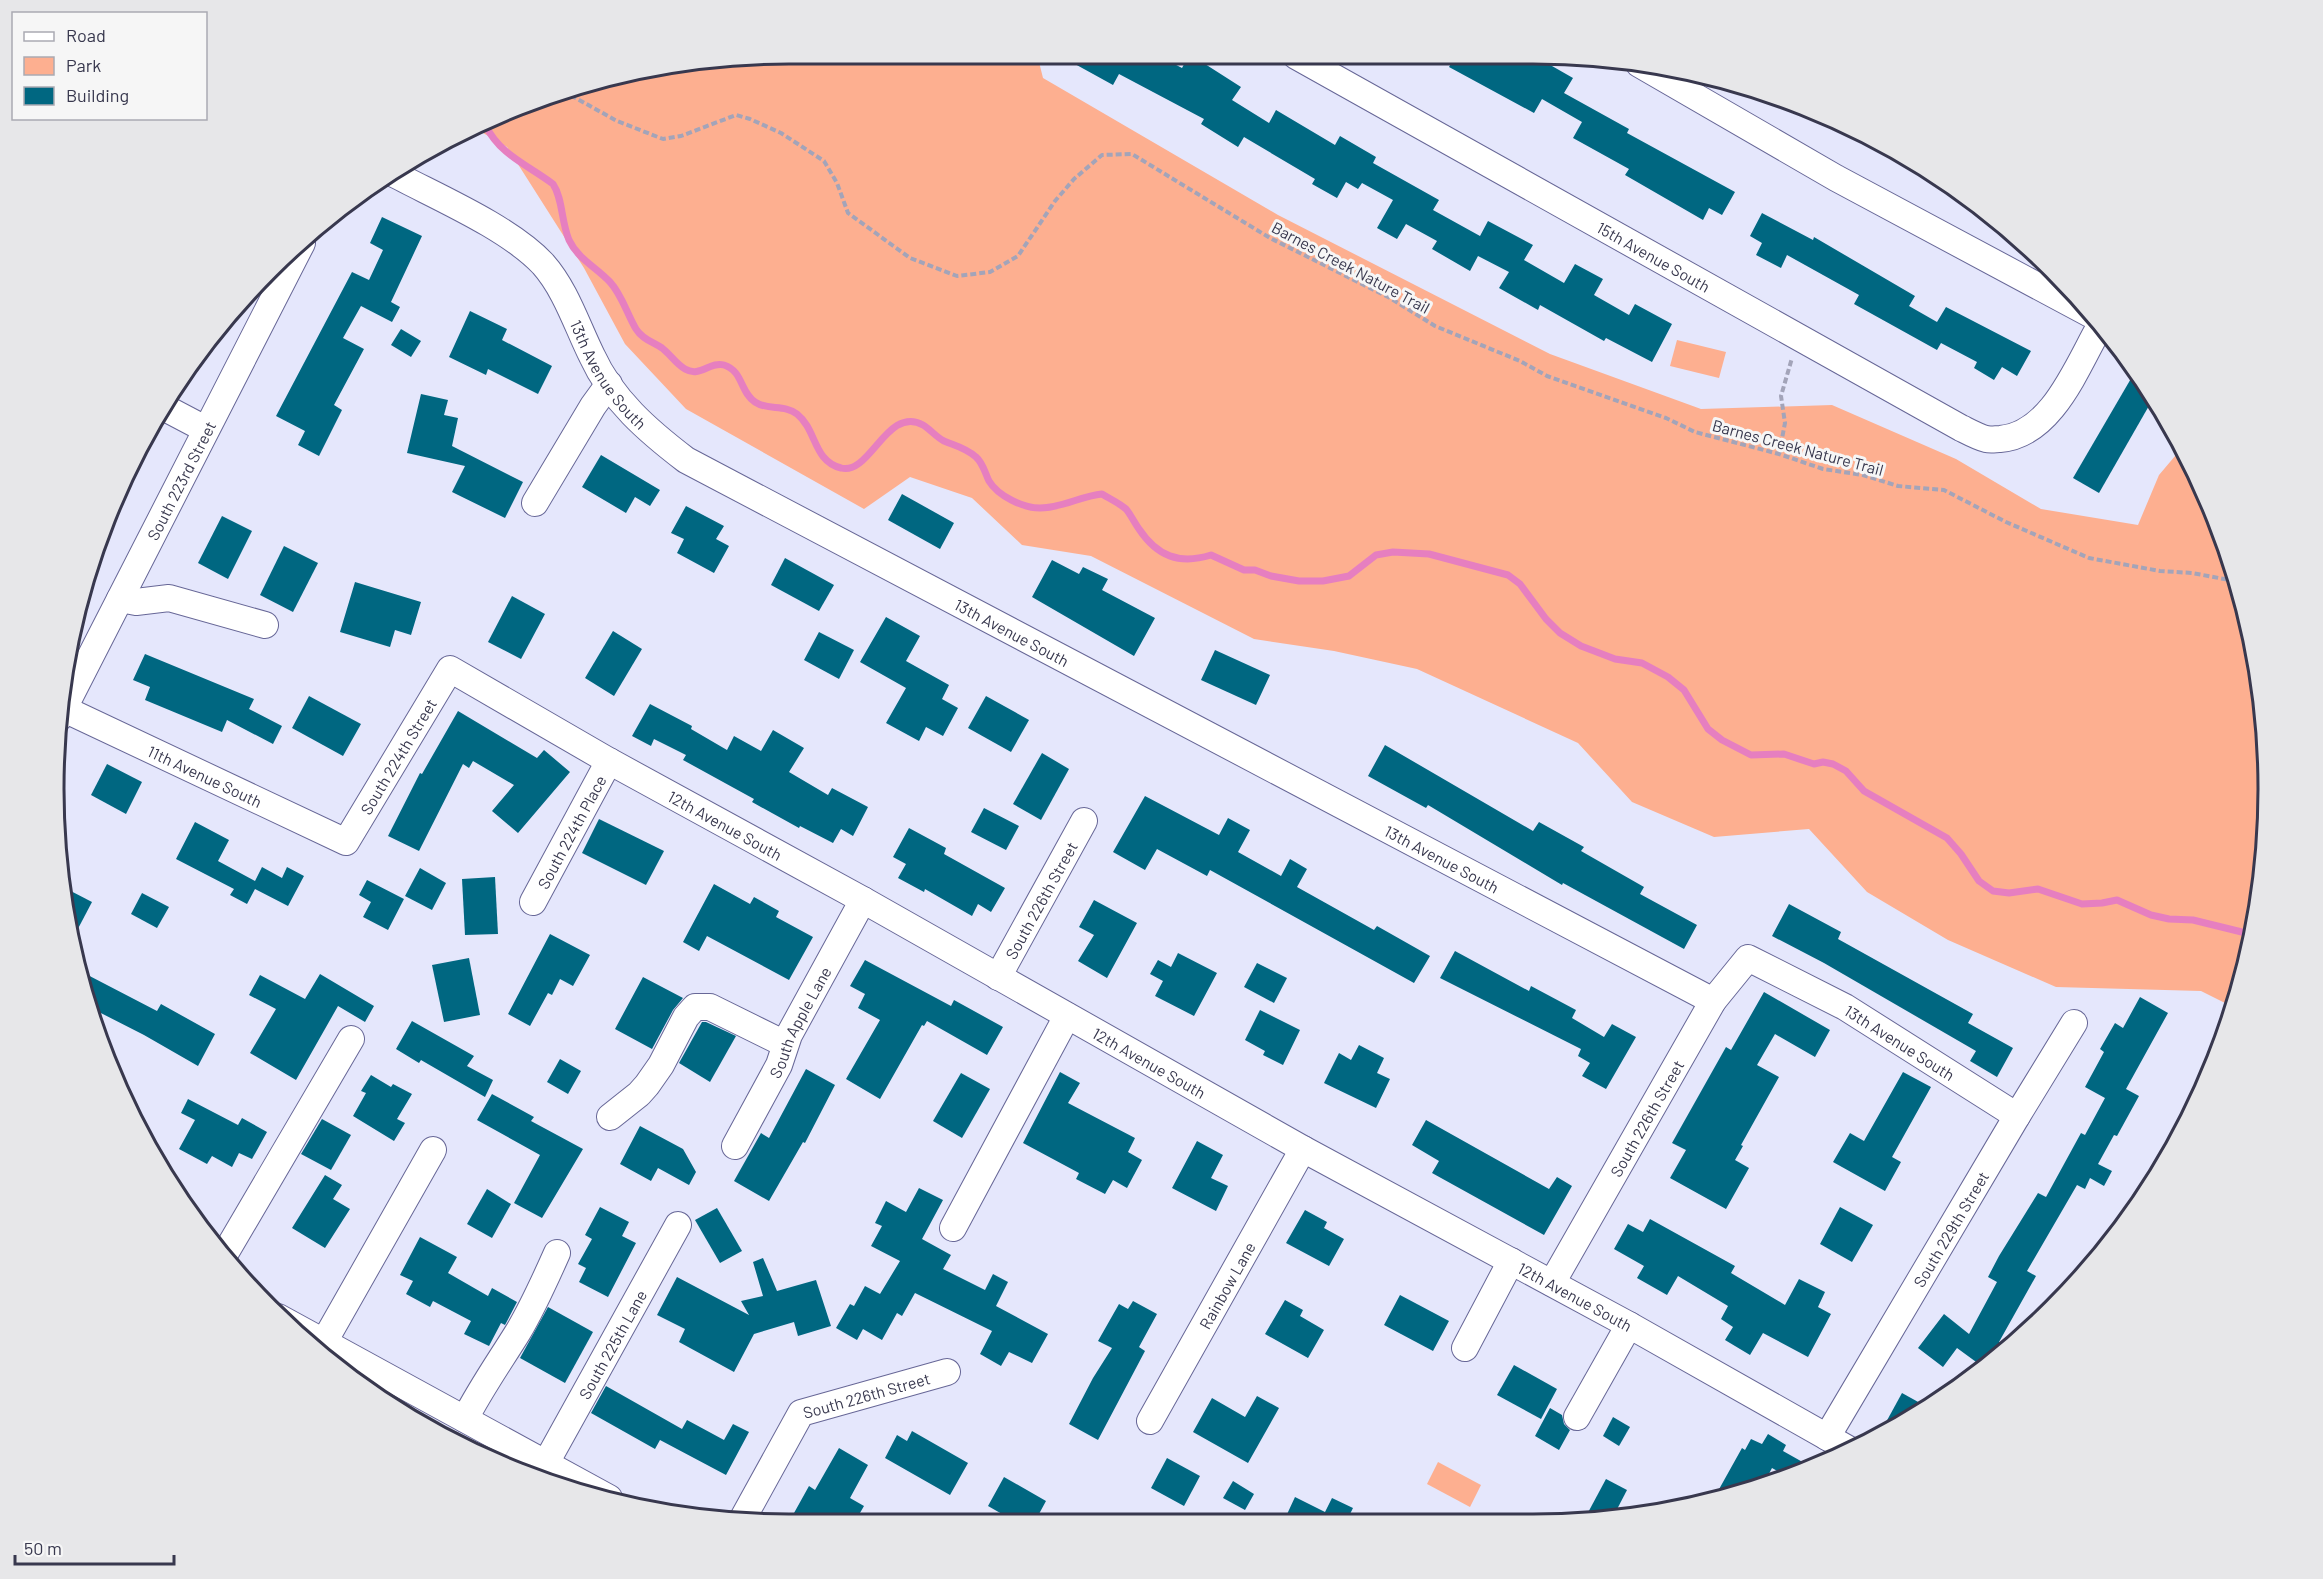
<svg xmlns="http://www.w3.org/2000/svg" width="2323" height="1579" font-family="Barlow,sans-serif">
<style>
.green{fill:#fdaf90}
.lines{fill:none;stroke-linecap:round;stroke-linejoin:round}
.stream{stroke:#e67fc0;stroke-width:7}
.building{fill:#006781}
.minor-casing{stroke:#676797;stroke-width:28}
.path{stroke:#a3a4b9;stroke-width:4;stroke-dasharray:6 3;stroke-linecap:butt}
.minor{stroke:#fff;stroke-width:26}
.labels{text-anchor:middle;dominant-baseline:central;stroke-width:6;stroke-linejoin:round;paint-order:stroke}
.street-label{font-size:16px;fill:#38384e;stroke:#f6f6f6}
.rim{fill:none;stroke:#38384e;stroke-width:3}
</style>
<rect width="100%" height="100%" fill="#e5e7fc"/>
<g class="green">
<polygon points="1038,58 1043,78 1278,215 1550,354 1701,409 1832,405 1956,459 2041,509 2138,525 2159,475 2181,449 2213,508 2255,646 2269,789 2255,933 2233,1007 2201,991 2056,987 1948,940 1867,892 1809,829 1714,837 1632,802 1578,743 1417,669 1334,651 1254,639 1091,556 1022,545 972,498 910,477 864,509 686,409 625,344 584,268 507,147 478,130 553,93 693,60"/>
<polygon points="1677,340 1726,352 1719,378 1670,366"/>
<polygon points="1438,1462 1481,1485 1470,1507 1427,1484"/>
</g>
<g class="lines">
<path class="stream" d="M486 126C500 155 528 165 553 184 563 199 561 221 569 240 578 259 596 267 610 282 622 295 627 314 636 329 642 339 653 342 662 348 670 354 676 364 685 369 700 378 710 361 724 365 743 371 740 392 755 402 768 411 784 404 797 414 817 430 813 461 841 468 870 476 887 405 923 425 930 429 936 437 944 441 956 446 966 448 976 457 983 463 985 473 989 481 998 496 1023 508 1040 508 1062 508 1081 496 1102 494 1110 499 1119 503 1126 509 1131 515 1134 522 1139 529 1157 556 1179 565 1211 555L1244 570H1255L1271 576 1299 581H1323L1349 576 1376 555 1393 552 1429 554 1508 575 1520 584 1546 619 1560 633 1581 646 1602 654 1615 659 1642 663 1668 677 1684 690 1708 729 1722 740 1751 755 1784 754 1814 764 1823 762 1833 764 1846 771 1864 791 1947 838 1961 854 1979 881 1993 891 2009 893 2038 889 2082 904 2102 903 2117 900 2151 915 2169 919 2193 920 2254 935"/>
</g>
<g class="building">
<polygon points="1531,54 1573,78 1564,93 1629,129 1627,133 1735,192 1722,215 1709,208 1703,220 1625,175 1629,169 1573,138 1582,122 1542,99 1534,113 1449,67 1456,55"/>
<polygon points="1209,56 1205,64 1241,87 1232,100 1269,123 1276,110 1335,145 1340,136 1376,157 1373,163 1439,200 1433,210 1480,236 1488,221 1533,245 1524,260 1564,283 1575,264 1603,279 1594,295 1629,315 1635,304 1672,324 1652,362 1606,338 1604,341 1540,305 1538,310 1499,288 1509,272 1478,256 1470,271 1432,249 1437,241 1406,224 1397,239 1377,228 1393,200 1362,183 1358,189 1346,182 1337,198 1312,184 1315,179 1244,137 1238,147 1201,124 1204,119 1119,74 1113,85 1064,58 1161,57 1182,68 1188,57"/>
<polygon points="1762,213 1813,240 1814,237 1915,296 1909,306 1937,322 1946,307 2031,351 2017,376 2002,367 1994,380 1974,368 1977,362 1941,343 1937,350 1854,304 1859,295 1787,255 1781,268 1756,255 1762,243 1750,236"/>
<polygon points="382,217 422,236 391,302 400,307 392,322 361,306 343,338 364,349 334,405 342,410 319,456 298,445 305,431 276,416 352,272 369,280 383,250 370,243"/>
<polygon points="470,311 507,329 502,340 552,366 538,394 488,369 486,375 449,357"/>
<polygon points="401,329 421,341 411,357 391,345"/>
<polygon points="2136,370 2154,397 2099,493 2073,478"/>
<polygon points="421,394 448,400 444,415 458,418 452,446 523,482 505,518 452,492 465,466 407,453"/>
<polygon points="601,455 660,490 650,506 635,497 626,513 582,487"/>
<polygon points="902,494 954,523 940,549 888,520"/>
<polygon points="686,506 724,526 716,539 729,546 714,573 677,553 684,539 671,533"/>
<polygon points="222,516 252,531 228,579 198,563"/>
<polygon points="284,546 318,563 293,612 260,595"/>
<polygon points="785,558 834,585 819,611 771,585"/>
<polygon points="1052,560 1079,574 1083,567 1108,579 1102,590 1155,618 1134,656 1032,597"/>
<polygon points="355,582 421,602 411,635 395,630 390,647 340,632"/>
<polygon points="512,596 545,614 521,659 488,642"/>
<polygon points="886,617 920,636 906,661 949,685 942,699 958,708 943,736 926,727 919,741 886,723 906,688 860,662"/>
<polygon points="613,631 642,649 614,696 585,678"/>
<polygon points="819,632 854,650 839,679 804,660"/>
<polygon points="1215,650 1270,675 1256,705 1201,680"/>
<polygon points="145,654 254,699 249,709 282,726 273,744 227,720 222,732 145,700 150,687 133,680"/>
<polygon points="309,696 361,724 343,756 292,728"/>
<polygon points="986,696 1029,720 1011,752 968,728"/>
<polygon points="650,704 692,726 691,729 727,750 734,736 761,751 773,730 804,748 789,772 828,795 832,788 868,807 853,836 841,829 833,843 800,826 799,828 752,802 754,799 683,760 686,755 654,739 651,746 632,736"/>
<polygon points="458,711 537,758 544,750 570,772 518,833 492,811 514,785 473,761 469,768 463,764 419,851 388,836 420,773 422,774"/>
<polygon points="1385,745 1533,831 1539,822 1584,847 1581,851 1644,887 1640,894 1697,925 1684,949 1563,883 1562,885 1428,805 1426,808 1368,776"/>
<polygon points="1042,753 1069,769 1041,820 1013,804"/>
<polygon points="107,764 142,782 126,814 91,795"/>
<polygon points="1145,796 1219,835 1228,818 1250,830 1238,852 1281,876 1290,859 1307,869 1297,887 1374,930 1377,926 1430,956 1414,983 1210,870 1207,876 1157,849 1145,870 1113,852"/>
<polygon points="984,808 1019,826 1006,850 971,832"/>
<polygon points="599,819 664,851 646,885 582,853"/>
<polygon points="195,822 229,840 218,861 255,881 262,867 282,878 287,867 304,876 288,906 255,889 247,904 230,895 234,889 176,859"/>
<polygon points="909,828 946,848 944,854 1005,888 991,912 978,904 972,916 925,889 924,892 898,878 906,864 893,857"/>
<polygon points="420,868 446,883 432,910 405,896"/>
<polygon points="495,877 498,934 465,935 462,879"/>
<polygon points="367,880 404,899 388,930 363,917 371,902 359,895"/>
<polygon points="714,884 750,904 754,897 779,911 776,917 813,937 789,980 707,936 699,951 683,942"/>
<polygon points="65,888 92,902 71,942 68,933"/>
<polygon points="142,893 169,907 157,928 131,914"/>
<polygon points="1094,900 1137,923 1107,978 1078,961 1094,935 1079,927"/>
<polygon points="1789,904 1841,932 1838,939 1973,1014 1968,1023 2013,1048 1997,1077 1970,1061 1976,1051 1824,963 1772,936"/>
<polygon points="550,934 590,955 573,986 560,979 552,995 548,993 530,1026 508,1014"/>
<polygon points="1455,951 1529,991 1531,986 1576,1010 1572,1018 1604,1037 1612,1024 1636,1037 1606,1089 1582,1076 1590,1063 1578,1056 1581,1049 1440,978"/>
<polygon points="1178,953 1217,973 1194,1016 1155,996 1163,981 1150,974 1158,960 1171,967"/>
<polygon points="469,958 480,1015 444,1022 432,965"/>
<polygon points="865,960 951,1006 954,1000 1003,1027 987,1055 927,1021 924,1026 922,1025 880,1099 846,1079 880,1020 858,1008 865,994 850,986"/>
<polygon points="1257,963 1287,978 1274,1003 1244,987"/>
<polygon points="80,971 157,1011 161,1004 215,1034 198,1066 144,1035 91,1008"/>
<polygon points="320,974 374,1006 365,1022 338,1006 296,1080 250,1053 276,1009 249,995 260,975 305,999"/>
<polygon points="643,977 683,998 673,1010 652,1049 615,1029"/>
<polygon points="1764,992 1830,1030 1815,1057 1775,1034 1757,1065 1779,1077 1741,1145 1743,1146 1735,1160 1749,1168 1726,1209 1670,1178 1686,1150 1672,1143 1726,1047 1731,1050"/>
<polygon points="2140,997 2168,1013 2126,1089 2139,1096 2117,1136 2114,1135 2098,1164 2112,1171 2104,1186 2090,1178 2085,1189 2077,1185 2027,1271 2036,1276 1999,1342 2007,1348 1983,1367 1957,1348 1943,1367 1918,1348 1944,1314 1969,1334 1997,1282 1988,1277 1999,1256 2038,1193 2046,1197 2081,1133 2085,1135 2105,1098 2085,1087 2104,1052 2100,1049 2115,1023 2123,1028"/>
<polygon points="1260,1010 1300,1030 1283,1065 1263,1055 1265,1051 1245,1040"/>
<polygon points="412,1021 474,1056 467,1066 493,1080 485,1097 421,1060 419,1063 396,1049"/>
<polygon points="702,1022 706,1022 736,1036 710,1082 679,1063"/>
<polygon points="1359,1045 1384,1058 1377,1073 1390,1079 1376,1108 1324,1083 1339,1053 1351,1060"/>
<polygon points="560,1059 581,1071 568,1094 547,1082"/>
<polygon points="806,1069 835,1085 805,1143 803,1142 769,1201 734,1181 761,1133 769,1138"/>
<polygon points="1060,1072 1080,1083 1068,1103 1135,1138 1128,1152 1142,1160 1127,1188 1113,1180 1105,1194 1076,1179 1079,1173 1023,1143"/>
<polygon points="1903,1072 1931,1087 1892,1157 1901,1162 1885,1191 1833,1162 1850,1133 1864,1141"/>
<polygon points="961,1073 990,1089 962,1138 933,1121"/>
<polygon points="371,1075 391,1087 393,1084 412,1094 397,1119 405,1123 394,1141 353,1116 366,1093 361,1091"/>
<polygon points="492,1094 534,1117 531,1121 583,1149 542,1218 514,1203 540,1155 477,1120"/>
<polygon points="188,1099 238,1125 242,1118 267,1132 252,1159 239,1153 232,1167 212,1156 207,1164 179,1149 195,1120 181,1113"/>
<polygon points="322,1119 351,1135 331,1170 301,1154"/>
<polygon points="1426,1120 1549,1189 1557,1177 1572,1186 1544,1235 1432,1173 1439,1161 1412,1145"/>
<polygon points="640,1126 683,1149 696,1172 689,1185 658,1168 651,1181 620,1164"/>
<polygon points="1197,1141 1223,1155 1211,1178 1228,1186 1216,1211 1172,1188"/>
<polygon points="325,1175 342,1185 333,1199 350,1209 325,1248 292,1228"/>
<polygon points="919,1188 943,1200 922,1239 951,1255 943,1269 985,1290 993,1274 1008,1282 996,1306 1048,1334 1032,1363 1009,1352 1001,1366 980,1354 992,1331 915,1293 902,1316 897,1313 882,1340 863,1329 857,1340 836,1328 850,1304 854,1306 865,1286 880,1294 900,1261 871,1246 882,1226 875,1223 886,1201 906,1212"/>
<polygon points="487,1189 511,1204 492,1238 467,1224"/>
<polygon points="600,1207 629,1222 622,1236 636,1243 608,1297 579,1282 586,1268 578,1264 592,1239 585,1235"/>
<polygon points="1840,1207 1873,1225 1852,1262 1820,1244"/>
<polygon points="717,1208 742,1251 720,1263 695,1220"/>
<polygon points="1305,1210 1327,1222 1324,1228 1344,1239 1329,1266 1286,1243"/>
<polygon points="1650,1219 1735,1266 1731,1273 1785,1305 1799,1279 1825,1292 1818,1307 1831,1314 1808,1357 1763,1333 1750,1355 1725,1340 1733,1327 1721,1319 1728,1306 1678,1276 1667,1295 1637,1278 1644,1266 1614,1249 1628,1224 1643,1232"/>
<polygon points="420,1237 457,1257 448,1273 488,1296 492,1288 517,1302 505,1325 501,1323 489,1346 464,1334 471,1321 433,1301 430,1307 406,1294 413,1281 400,1275"/>
<polygon points="763,1258 777,1291 816,1280 831,1326 798,1336 794,1322 754,1334 734,1372 679,1342 685,1329 657,1315 677,1277 749,1315 741,1301 763,1296 753,1262"/>
<polygon points="1400,1295 1449,1321 1433,1351 1384,1325"/>
<polygon points="1285,1300 1303,1310 1300,1316 1324,1330 1308,1358 1265,1334"/>
<polygon points="1133,1301 1157,1314 1139,1347 1145,1351 1098,1440 1069,1424 1093,1378 1112,1348 1098,1341 1119,1304 1128,1309"/>
<polygon points="548,1307 593,1332 565,1383 520,1358"/>
<polygon points="1514,1365 1557,1389 1541,1419 1497,1395"/>
<polygon points="606,1386 682,1429 687,1420 724,1440 733,1424 749,1432 726,1475 660,1440 655,1449 591,1413"/>
<polygon points="1902,1393 1929,1408 1879,1435"/>
<polygon points="1257,1396 1279,1408 1248,1463 1193,1432 1212,1398 1245,1417"/>
<polygon points="1550,1408 1562,1415 1564,1424 1570,1430 1559,1450 1535,1436"/>
<polygon points="1613,1417 1630,1427 1619,1446 1603,1436"/>
<polygon points="912,1431 968,1463 950,1495 885,1458 897,1435 907,1441"/>
<polygon points="1768,1434 1786,1445 1783,1451 1815,1469 1788,1477 1772,1468 1763,1485 1713,1500 1742,1448 1745,1450 1751,1439 1762,1444"/>
<polygon points="839,1448 868,1465 850,1498 864,1506 853,1525 815,1525 794,1513 809,1486 815,1490"/>
<polygon points="1167,1458 1200,1476 1184,1506 1151,1488"/>
<polygon points="1004,1477 1046,1501 1033,1525 996,1525 1002,1514 988,1506"/>
<polygon points="1606,1479 1627,1490 1613,1517 1584,1520"/>
<polygon points="1233,1481 1254,1494 1245,1510 1223,1498"/>
<polygon points="1295,1497 1325,1512 1332,1498 1353,1508 1346,1522 1351,1525 1282,1525"/>
</g>
<g class="lines">
<g class="minor-casing">
<g id="minor">
<path id="s1" d="M1296 56 1961 428C1969 432 1978 437 1986 439 1991 440 1996 439 2000 439 2052 435 2077 366 2100 326"/>
<polyline points="1639,64 1836,178 2090,314"/>
<path id="s2" d="M392 173C437 197 508 227 543 264 566 290 577 326 592 356 612 400 648 431 686 460L1713 1001"/>
<polyline points="167,409 205,429"/>
<polyline points="535,503 593,406 609,384"/>
<polyline points="120,599 136,602 169,598 265,625"/>
<path id="s3" d="M64 709 346 842 450 669 609 761 863 900 1303 1149 1629 1325 1850 1450"/>
<path id="s4" d="M59 718 302 243"/>
<path id="s5" d="M533 902 609 761"/>
<path id="s6" d="M998 977 1084 821"/>
<polyline points="610,1117 639,1094 647,1085 661,1065 686,1017 695,1007 710,1007 785,1044"/>
<path id="s7" d="M735 1146 779 1065 789 1035 863 900"/>
<polyline points="953,1228 1067,1016"/>
<polyline points="226,1252 351,1039"/>
<path id="s8" d="M1552 1283 1713 1001 1748 958 1845 1007 2017 1116"/>
<polyline points="278,1317 609,1498"/>
<polyline points="324,1342 433,1150"/>
<polyline points="1465,1348 1511,1261"/>
<polyline points="1577,1417 1629,1325"/>
<path d="M465 1419C481 1388 500 1361 518 1332 533 1307 545 1280 557 1253"/>
<path id="s9" d="M1150 1421 1303 1149"/>
<path id="s10" d="M1827 1437 2017 1116 2074 1023"/>
<path id="s11" d="M546 1463 678 1225"/>
<path id="s12" d="M742 1520 801 1413 947 1372"/>
</g>
</g>
<g class="path">
<polyline points="563,91 617,121 663,139 681,136 736,115 750,119 781,133 824,161 837,183 848,213 910,258 957,276 990,272 1018,256 1055,201 1074,179 1102,155 1132,154 1270,238 1390,298 1435,326 1520,361 1547,376 1666,418 1695,432 1779,454 1823,469 1863,475 1898,486 1944,490 2006,522 2089,558 2160,571 2192,573 2235,581"/>
<polyline points="1779,454 1785,423 1781,396 1792,358"/>
</g>
<use href="#minor" class="minor"/>
</g>
<g class="labels">
<g class="street-label">
<text stroke="none"><textPath href="#s1" startOffset="410">15th Avenue South</textPath></text>
<text transform="translate(1351 267) rotate(28)">Barnes Creek Nature Trail</text>
<text stroke="none"><textPath href="#s2" startOffset="306">13th Avenue South</textPath></text>
<text transform="translate(1798 447) rotate(15)">Barnes Creek Nature Trail</text>
<text stroke="none"><textPath href="#s4" startOffset="267">South 223rd Street</textPath></text>
<text stroke="none"><textPath href="#s2" startOffset="792">13th Avenue South</textPath></text>
<text stroke="none"><textPath href="#s3" startOffset="412">South 224th Street</textPath></text>
<text stroke="none"><textPath href="#s3" startOffset="156">11th Avenue South</textPath></text>
<text stroke="none"><textPath href="#s3" startOffset="830">12th Avenue South</textPath></text>
<text stroke="none"><textPath href="#s5" startOffset="80">South 224th Place</textPath></text>
<text stroke="none"><textPath href="#s2" startOffset="1278">13th Avenue South</textPath></text>
<text stroke="none"><textPath href="#s6" startOffset="88">South 226th Street</textPath></text>
<text stroke="none"><textPath href="#s7" startOffset="140">South Apple Lane</textPath></text>
<text stroke="none"><textPath href="#s8" startOffset="554">13th Avenue South</textPath></text>
<text stroke="none"><textPath href="#s3" startOffset="1316">12th Avenue South</textPath></text>
<text stroke="none"><textPath href="#s8" startOffset="190">South 226th Street</textPath></text>
<text stroke="none"><textPath href="#s10" startOffset="242">South 229th Street</textPath></text>
<text stroke="none"><textPath href="#s9" startOffset="156">Rainbow Lane</textPath></text>
<text stroke="none"><textPath href="#s3" startOffset="1802">12th Avenue South</textPath></text>
<text stroke="none"><textPath href="#s11" startOffset="136">South 225th Lane</textPath></text>
<text stroke="none"><textPath href="#s12" startOffset="190">South 226th Street</textPath></text>
</g>
</g>
<path d="M0 0H2323V1579H0ZM789 64H1533A725 725 0 0 1 2258 789V789A725 725 0 0 1 1533 1514H789A725 725 0 0 1 64 789V789A725 725 0 0 1 789 64Z" fill="#e7e7e9" fill-rule="evenodd"/>
<path class="rim" d="M789 64H1533A725 725 0 0 1 2258 789V789A725 725 0 0 1 1533 1514H789A725 725 0 0 1 64 789V789A725 725 0 0 1 789 64Z"/>
<rect x="12" y="12" width="195" height="108" fill="#f6f6f6" stroke="#aaaab3" stroke-width="1.5"/>
<rect x="24" y="32" width="30" height="9" fill="#ffffff" stroke="#aaaab3" stroke-width="1.5"/>
<text x="66" y="42" font-size="18" fill="#38384e">Road</text>
<rect x="24" y="57" width="30" height="18" fill="#fdaf90" stroke="#aaaab3" stroke-width="1.5"/>
<text x="66" y="72" font-size="18" fill="#38384e">Park</text>
<rect x="24" y="87" width="30" height="18" fill="#006781" stroke="#aaaab3" stroke-width="1.5"/>
<text x="66" y="102" font-size="18" fill="#38384e">Building</text>
<path d="M15 1555v9h159v-9" fill="none" stroke="#38384e" stroke-width="3"/>
<text x="24" y="1555" font-size="18" fill="#38384e" stroke="#f6f6f6" stroke-width="4.5" paint-order="stroke">50 m</text>
</svg>
